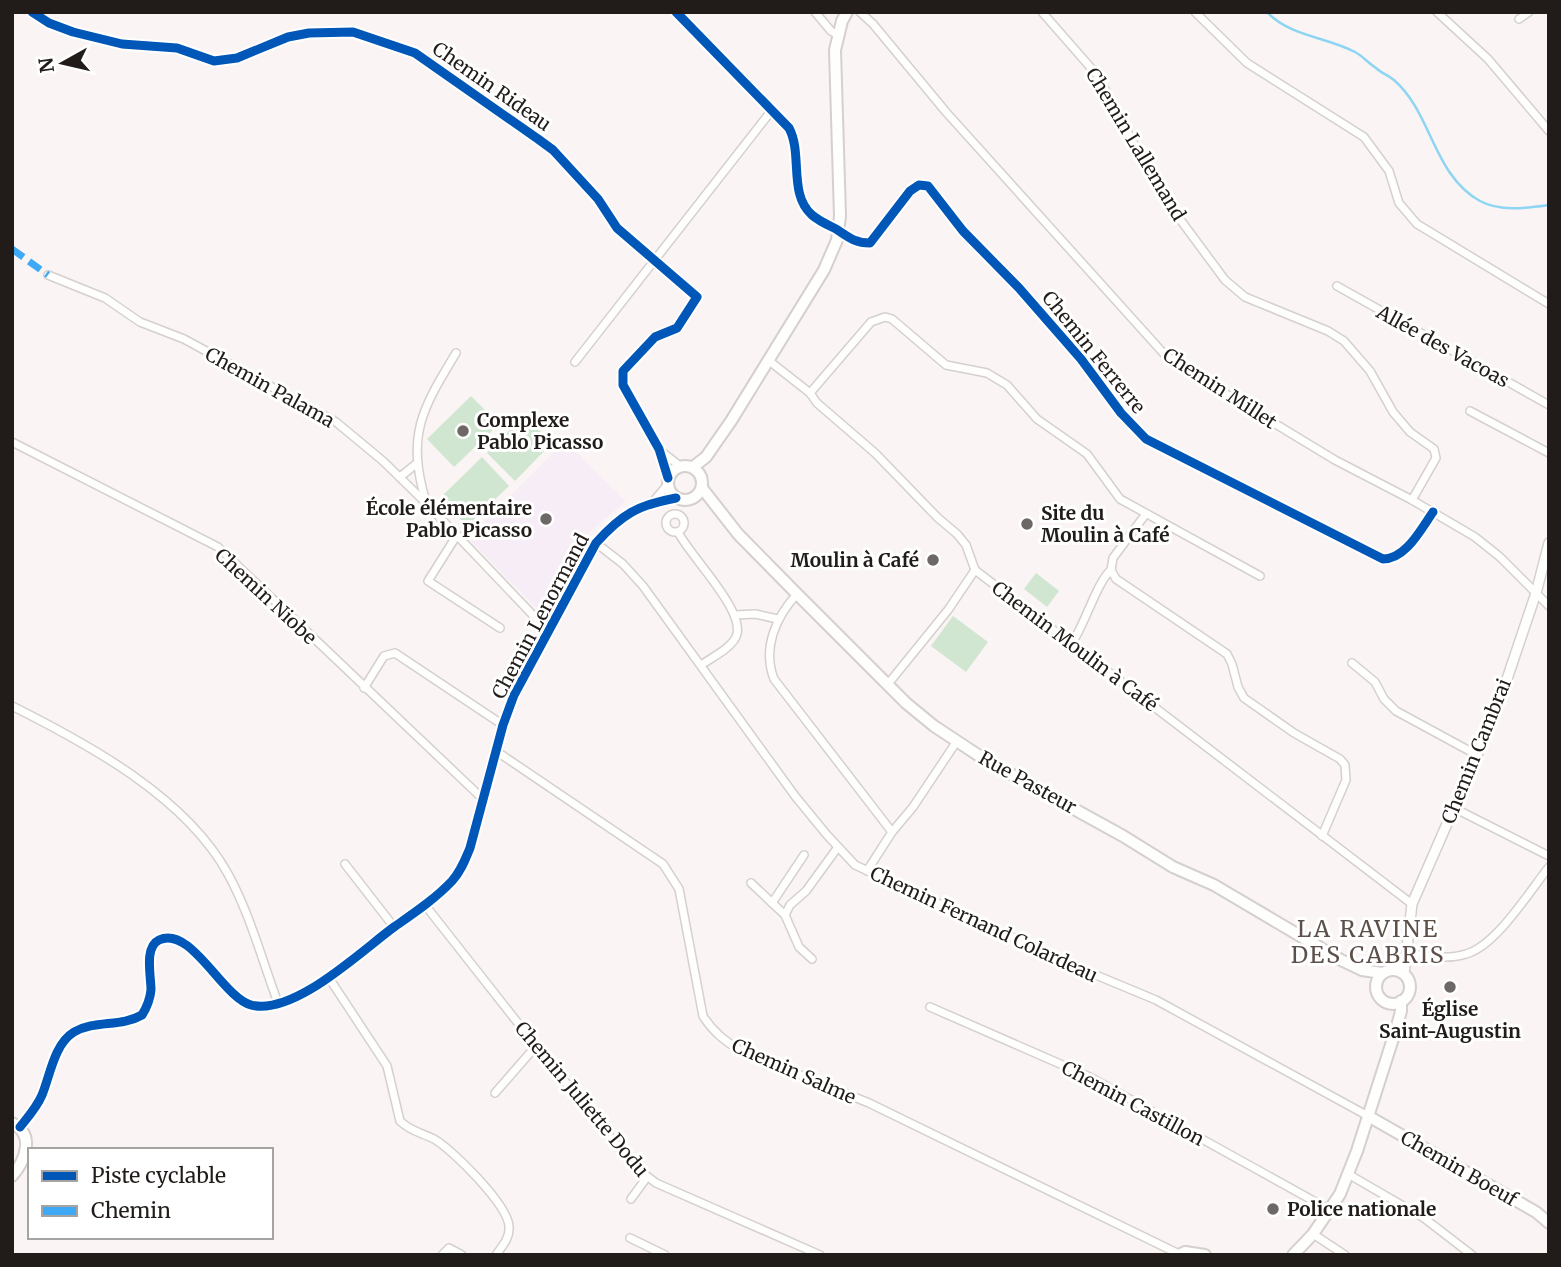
<svg xmlns="http://www.w3.org/2000/svg" width="1561" height="1267" font-family="Merriweather,serif">
<style>
.education{fill:#f7edf7}
.green{fill:#d0e6d0}
.lines{fill:none;stroke-linecap:round;stroke-linejoin:round}
.stream{stroke:#8dd5f2;stroke-width:2.5}
.minor-casing{stroke:#d5d0ce;stroke-width:10}
.tertiary-casing{stroke:#d5d0ce;stroke-width:12}
.secondary-casing{stroke:#d5d0ce;stroke-width:14}
.minor{stroke:#fefefd;stroke-width:7}
.tertiary{stroke:#fefefd;stroke-width:9}
.secondary{stroke:#fefefd;stroke-width:10}
.quiet{stroke:#3fa9f5;stroke-width:7;stroke-dasharray:14 7;stroke-linecap:butt}
.cycleway-casing{stroke:#fff;stroke-width:13}
.cycleway{stroke:#0057b8;stroke-width:9}
.poi-dot{fill:#6d6866;stroke:#fff;stroke-width:2.5}
.labels{text-anchor:middle;dominant-baseline:central;stroke-width:6;stroke-linejoin:round;paint-order:stroke}
.street-label{font-size:19px;fill:#211c19;stroke:#fff}
.poi-label{font-size:19px;font-weight:bold;fill:#211c19;stroke:#fff;text-anchor:start}
.quarter-label{font-size:23px;letter-spacing:2px;fill:#5d504a;stroke:#fff}
</style>
<rect width="100%" height="100%" fill="#faf5f4"/>
<polygon class="education" points="565,441 626,501 584,537 540,612 468,538"/>
<g class="green">
<polygon points="471,396 499,424 454,467 427,439"/>
<polygon points="524,415 552,443 515,481 487,453"/>
<polygon points="482,457 509,486 467,526 440,498"/>
<polygon points="1036,573 1059,591 1047,607 1024,589"/>
<polygon points="953,616 988,642 966,672 931,646"/>
</g>
<g class="lines">
<path class="stream" d="M1267 12C1289 36 1327 37 1355 52 1363 56 1368 63 1376 68 1381 73 1388 75 1394 80 1432 113 1433 175 1480 201 1500 212 1527 208 1549 205"/>
<g class="minor-casing">
<g id="minor">
<polyline points="32,12 49,23 73,32 122,44 177,48 214,61 237,58 288,37 309,33 353,32 415,53 538,139 553,150 598,199 617,228 697,297 677,328 655,337 623,371 623,385 659,449 668,478"/>
<path d="M676 12 789 128C803 154 788 194 812 215 819 221 828 225 836 229 848 237 855 243 870 243L910 191 919 185 928 186 963 231 1019 288 1081 359 1121 413 1146 439 1383 559C1406 559 1421 529 1433 512"/>
<polyline points="815,12 831,31 838,35"/>
<polyline points="860,12 873,24 946,112 1165,355 1185,369 1335,460 1412,500 1475,537 1500,557 1549,606"/>
<polyline points="1042,12 1098,76 1159,191 1225,280 1245,297 1328,331 1344,341 1370,371 1393,412 1410,432 1434,449 1436,458 1412,500"/>
<polyline points="1195,12 1247,63 1364,137 1389,171 1399,203 1417,224 1549,304"/>
<polyline points="1437,12 1488,59 1549,131"/>
<polyline points="1519,19 1529,12"/>
<polyline points="48,275 105,298 140,322 184,339 336,422 383,461 426,503 549,632"/>
<polyline points="1337,286 1549,405"/>
<polyline points="768,360 810,393 817,403 875,453 938,518 957,534 966,545 975,570 1412,904"/>
<polyline points="575,362 772,110"/>
<polyline points="810,393 871,322 885,317 892,319 946,365 987,373 1007,385 1037,419 1087,454 1120,499 1260,576"/>
<polyline points="1470,411 1549,453"/>
<polyline points="12,442 218,547 484,800"/>
<polyline points="662,452 680,466"/>
<polyline points="400,477 416,464"/>
<path d="M426 502C406 435 422 409 456 353"/>
<polyline points="653,502 668,484"/>
<circle cx="675" cy="523" r="9"/>
<path d="M678 532C690 556 743 608 737 634 734 647 711 658 701 665"/>
<polyline points="457,535 428,581 500,628"/>
<polyline points="596,543 623,564 643,586 795,796 827,835 855,865 1079,968 1156,1000 1368,1116"/>
<polyline points="1111,570 1116,579 1227,654 1232,664 1238,687 1244,698 1294,733 1340,759 1345,765 1346,780 1322,836"/>
<path d="M797 594C776 617 762 648 774 679L892 832"/>
<polyline points="735,615 755,614 778,619"/>
<path d="M1072 643C1085 624 1097 582 1111 570L1113 558 1145 515"/>
<polyline points="1352,663 1375,682 1384,699 1396,711 1477,755"/>
<polyline points="888,684 948,610 975,570"/>
<polyline points="364,688 384,656 395,653 503,725"/>
<path d="M12 706C88 744 186 797 228 874 250 914 262 960 278 1003"/>
<path d="M496 751 663 864 679 889 703 1016C713 1032 725 1041 741 1051L869 1103 1179 1254"/>
<polyline points="1454,808 1549,856"/>
<polyline points="345,864 394,927"/>
<polyline points="867,871 892,832 913,807 957,741"/>
<polyline points="751,883 785,915 799,947 812,959"/>
<polyline points="772,903 804,855"/>
<polyline points="425,905 536,1046 634,1166 656,1183 820,1255"/>
<polyline points="785,915 790,905 806,891 838,847"/>
<path d="M1406 953C1425 956 1447 960 1466 954 1496 946 1529 892 1549 867"/>
<path d="M329 978 387 1066 400 1121C410 1131 422 1133 434 1139 453 1150 507 1204 509 1226 510 1238 503 1245 496 1255"/>
<polyline points="930,1007 1090,1077 1330,1210"/>
<polyline points="495,1093 536,1046"/>
<path d="M20 1127C28 1117 37 1107 42 1095 50 1076 54 1044 74 1032 95 1020 121 1027 142 1015 147 1007 150 1000 151 990 151 976 144 947 159 940 191 925 222 997 251 1005 294 1016 361 951 394 927 414 913 435 899 452 881 461 871 465 860 470 848L503 725 514 695 596 543C622 514 638 505 676 498"/>
<polyline points="1348,1174 1424,1218 1472,1255"/>
<polyline points="631,1199 647,1177"/>
<polyline points="1313,1234 1345,1255"/>
<polyline points="630,1238 665,1255"/>
<polyline points="442,1255 449,1248 462,1255"/>
</g>
</g>
<g class="tertiary-casing">
<g id="tertiary">
<polyline points="1394,970 1405,957"/>
<polyline points="1404,974 1412,904 1477,755 1507,679 1536,593 1549,543"/>
</g>
</g>
<g class="secondary-casing">
<g id="secondary">
<circle cx="685" cy="483" r="17"/>
<polyline points="693,467 706,457 731,421 824,270 837,240 840,216 835,50 842,21 847,12"/>
<polyline points="702,488 738,534 797,594 906,703 934,726 987,761 1123,836 1173,867 1214,885 1341,960 1362,970 1382,973"/>
<circle cx="1393" cy="987" r="17"/>
<polyline points="1368,1116 1536,1212 1549,1223"/>
<path d="M12 1123C35 1134 26 1160 12 1176"/>
<polyline points="1179,1255 1185,1252 1205,1255"/>
<polyline points="1293,1255 1313,1234 1340,1194 1357,1151 1397,1026 1401,1011 1401,1001"/>
</g>
</g>
<use href="#minor" class="minor"/>
<use href="#tertiary" class="tertiary"/>
<use href="#secondary" class="secondary"/>
<polyline class="quiet" points="12,249 48,275"/>
<g class="cycleway-casing">
<g id="cycleway">
<polyline points="32,12 49,23 73,32 122,44 177,48 214,61 237,58 288,37 309,33 353,32 415,53 538,139 553,150 598,199 617,228 697,297 677,328 655,337 623,371 623,385 659,449 668,478"/>
<path d="M676 12 789 128C803 154 788 194 812 215 819 221 828 225 836 229 848 237 855 243 870 243L910 191 919 185 928 186 963 231 1019 288 1081 359 1121 413 1146 439 1383 559C1406 559 1421 529 1433 512"/>
<path d="M20 1127C28 1117 37 1107 42 1095 50 1076 54 1044 74 1032 95 1020 121 1027 142 1015 147 1007 150 1000 151 990 151 976 144 947 159 940 191 925 222 997 251 1005 294 1016 361 951 394 927 414 913 435 899 452 881 461 871 465 860 470 848L503 725 514 695 596 543C622 514 638 505 676 498"/>
</g>
</g>
<use href="#cycleway" class="cycleway"/>
</g>
<g class="poi-dot">
<circle cx="463" cy="431" r="7"/>
<circle cx="546" cy="519" r="7"/>
<circle cx="1027" cy="524" r="7"/>
<circle cx="933" cy="560" r="7"/>
<circle cx="1450" cy="987" r="7"/>
<circle cx="1273" cy="1209" r="7"/>
</g>
<g class="labels">
<g class="street-label">
<text transform="translate(492 86) rotate(35)">Chemin Rideau</text>
<text transform="translate(1136 144) rotate(59)">Chemin Lallemand</text>
<text transform="translate(1443 346) rotate(29)">Allée des Vacoas</text>
<text transform="translate(1094 352) rotate(51)">Chemin Ferrerre</text>
<text transform="translate(270 387) rotate(29)">Chemin Palama</text>
<text transform="translate(1220 388) rotate(33)">Chemin Millet</text>
<text transform="translate(266 596) rotate(43)">Chemin Niobe</text>
<text transform="translate(540 616) rotate(-62)">Chemin Lenormand</text>
<text transform="translate(1075 646) rotate(37)">Chemin Moulin à Café</text>
<text transform="translate(1476 751) rotate(-68)">Chemin Cambrai</text>
<text transform="translate(1028 782) rotate(29)">Rue Pasteur</text>
<text transform="translate(984 924) rotate(25)">Chemin Fernand Colardeau</text>
<text transform="translate(794 1071) rotate(24)">Chemin Salme</text>
<text transform="translate(582 1099) rotate(50)">Chemin Juliette Dodu</text>
<text transform="translate(1133 1103) rotate(28)">Chemin Castillon</text>
<text transform="translate(1459 1168) rotate(30)">Chemin Boeuf</text>
</g>
<g class="poi-label">
<text x="477" y="420">Complexe<tspan x="477" dy="22">Pablo Picasso</tspan></text>
<text x="532" y="508" text-anchor="end">École élémentaire<tspan x="532" dy="22">Pablo Picasso</tspan></text>
<text x="1041" y="513">Site du<tspan x="1041" dy="22">Moulin à Café</tspan></text>
<text x="919" y="560" text-anchor="end">Moulin à Café</text>
<text x="1450" y="1009" text-anchor="middle">Église<tspan x="1450" dy="22">Saint-Augustin</tspan></text>
<text x="1287" y="1209">Police nationale</text>
</g>
<g class="quarter-label">
<text x="1368" y="928">LA RAVINE<tspan x="1368" dy="26">DES CABRIS</tspan></text>
</g>
</g>
<rect width="1561" height="1267" fill="none" stroke="#211c19" stroke-width="28"/>
<rect x="28" y="1148" width="245" height="91" fill="#ffffff" stroke="#a6a4a3" stroke-width="2"/>
<rect x="42" y="1171" width="35" height="10" fill="#0057b8" stroke="#a6a4a3" stroke-width="2"/>
<text x="91" y="1183" font-size="21" fill="#211c19">Piste cyclable</text>
<rect x="42" y="1206" width="35" height="10" fill="#3fa9f5" stroke="#a6a4a3" stroke-width="2"/>
<text x="91" y="1218" font-size="21" fill="#211c19">Chemin</text>
<g transform="translate(63 63) rotate(262)" stroke="#ffffff" stroke-width="5" paint-order="stroke">
<path d="M0-5L12 26L0 18L-12 26Z" fill="#211c19"/>
<text y="-10" font-size="19" font-weight="bold" text-anchor="middle" fill="#211c19">N</text>
</g>
</svg>
